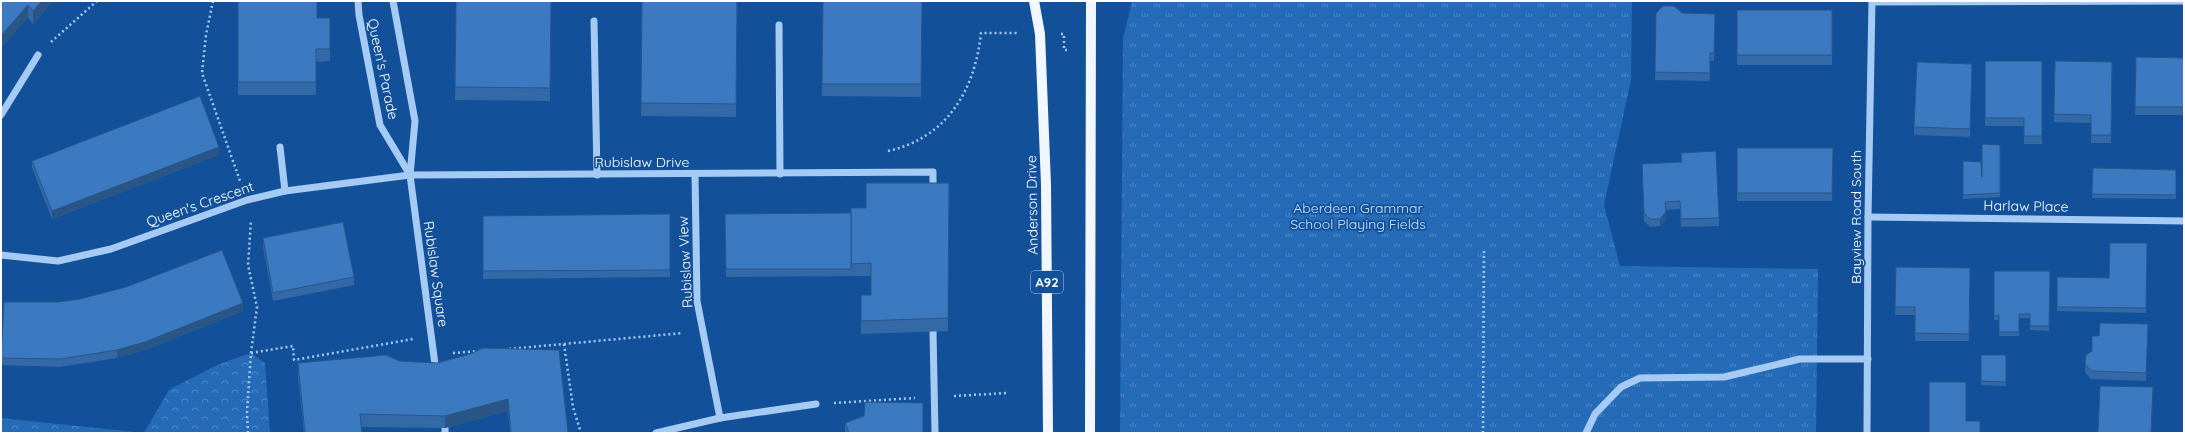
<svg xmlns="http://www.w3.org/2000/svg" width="2185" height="434" font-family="Quicksand,sans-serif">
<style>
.forest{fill:url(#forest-crowns)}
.park{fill:url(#park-tufts)}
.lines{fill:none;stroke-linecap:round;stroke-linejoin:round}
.path{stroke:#a5cbf4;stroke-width:2.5;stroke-dasharray:2 3;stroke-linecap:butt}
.minor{stroke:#a5cbf4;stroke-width:7}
.major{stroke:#f2f7ff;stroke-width:10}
.wall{fill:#3369a6}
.shaded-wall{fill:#295587}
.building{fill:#3b7ac1;stroke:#295587}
.labels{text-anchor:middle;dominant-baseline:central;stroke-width:3.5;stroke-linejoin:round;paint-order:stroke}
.shield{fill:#12519a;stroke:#b8cbe1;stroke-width:1}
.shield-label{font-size:13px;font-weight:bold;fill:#fff}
.street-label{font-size:14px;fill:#fff;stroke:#12519a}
.park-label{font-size:14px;fill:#cde4fd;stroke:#12519a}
</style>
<defs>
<pattern id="forest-crowns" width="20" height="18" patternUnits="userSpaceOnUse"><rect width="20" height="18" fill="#256bb8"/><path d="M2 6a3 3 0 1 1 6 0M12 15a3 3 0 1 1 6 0" fill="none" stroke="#5189c6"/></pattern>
<pattern id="park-tufts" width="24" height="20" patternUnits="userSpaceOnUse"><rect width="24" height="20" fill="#256bb8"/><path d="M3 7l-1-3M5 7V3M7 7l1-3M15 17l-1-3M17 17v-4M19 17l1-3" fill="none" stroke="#5189c6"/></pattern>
</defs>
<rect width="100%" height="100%" fill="#12519a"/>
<g class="forest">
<polygon points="251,353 265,363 270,433 144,433 169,390 217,365"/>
<polygon points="1,418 144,433 1,433"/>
</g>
<polygon class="park" points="1132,1 1632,1 1631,80 1604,205 1620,266 1818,269 1816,433 1120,433 1123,39"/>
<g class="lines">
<g class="path">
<polyline points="213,1 206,35 202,73 240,181"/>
<polyline points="1061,34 1064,34 1064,50 1070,50"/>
<polyline points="51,42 97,1"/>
<path d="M888 151C947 138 975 90 981 33H1018"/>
<polyline points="564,344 573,407 581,433"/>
<polyline points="509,349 683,333"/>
<polyline points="251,353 293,346 294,360 413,339"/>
<polyline points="453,353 480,351"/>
<polyline points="954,396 1007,393"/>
<polyline points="834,403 915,398"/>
<polyline points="248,433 247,412 251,353 257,307 248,265 251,220"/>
<polyline points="1483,433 1484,249"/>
</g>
<g class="minor">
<polyline points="358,1 359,15 380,125 410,175"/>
<polyline points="393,1 415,121 410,175 436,372"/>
<polyline points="1872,2 2184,1"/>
<polyline points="594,21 597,175"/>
<polyline points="779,25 780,174"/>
<polyline points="1,115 38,55"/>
<polyline points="280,147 285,191"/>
<polyline points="695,174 697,301 720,418"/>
<polyline points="1868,217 2184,221"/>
<polyline points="1,255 58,261 111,249 247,200 285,191 410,175 933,172 933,191"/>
<polyline points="933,331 935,433"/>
<polyline points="445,428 445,433"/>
<polyline points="656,433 720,418 816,404"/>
<polyline points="1586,433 1595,414 1621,387 1640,378 1724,377 1800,359 1868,359"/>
<polyline points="1867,433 1868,217 1872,1"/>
</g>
<g class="major">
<polyline points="1034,1 1040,34 1046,185 1048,433"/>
<polyline points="1090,433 1091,1"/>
</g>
</g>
<g class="wall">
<polygon points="1,1 53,1 33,24 28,18"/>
<polygon points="238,1 317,18 330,18 330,61 316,62 316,95 238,95"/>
<polygon points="456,1 551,1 550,101 455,100"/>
<polygon points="642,1 737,1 736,117 641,116"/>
<polygon points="823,1 922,1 921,97 822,96"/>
<rect x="1737" y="10" width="95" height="55"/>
<polygon points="1656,13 1715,14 1714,61 1710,61 1710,81 1655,80"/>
<polygon points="2136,57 2184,58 2184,115 2135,115"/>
<polygon points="1985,61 2042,61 2042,144 2024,144 2024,126 1985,126"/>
<polygon points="2055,61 2112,62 2111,143 2091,143 2091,123 2054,122"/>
<polygon points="1972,64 1970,137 1914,135 1914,127"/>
<polygon points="2000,145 2000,197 1963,199 1963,161 1982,177"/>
<polygon points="1737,148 1833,148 1832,201 1737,201"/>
<polygon points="1681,153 1719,218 1719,226 1681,227 1680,209 1666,210 1666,220 1660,226 1650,227 1644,221 1642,164 1681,163"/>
<polygon points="219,155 52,219 32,168 32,161"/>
<polygon points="2093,168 2176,170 2176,199 2092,198"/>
<polygon points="949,183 948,331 861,334 861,295 871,295 871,276 726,277 725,214 851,213"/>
<polygon points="670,214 670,277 483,279 483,216"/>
<polygon points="263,238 354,277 354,285 273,301 263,246"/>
<polygon points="2147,243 2146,313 2057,311 2057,277 2109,278"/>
<polygon points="1896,267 1970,268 1969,341 1915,341 1915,315 1895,315"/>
<polygon points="1994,271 2050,271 2049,331 2030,330 2030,318 2019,318 2019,336 1999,336 1999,320 1994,320"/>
<polygon points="58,302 243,311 145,350 117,358 60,367 1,365 1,356"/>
<polygon points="2148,324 2146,381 2091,379 2085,372 2086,355 2092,351 2099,336"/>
<polygon points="1981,355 2006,355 2006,386 1981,385"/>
<polygon points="399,361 437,363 568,433 510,433 508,411 445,428 362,427 362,433 304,433 298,376 298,363"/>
<polygon points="845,423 923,433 845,433"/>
</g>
<g class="shaded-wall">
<polygon points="42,1 53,1 33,24 33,11"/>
<polygon points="28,5 28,18 1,49 1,36"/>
<polygon points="219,147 219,155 52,219 52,211"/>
<polygon points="1666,212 1666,220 1660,226 1660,219"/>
<polygon points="243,303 243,311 145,350 117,358 117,350"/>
<polygon points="508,399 508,411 445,428 445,416"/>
</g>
<g class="building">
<polygon points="1,1 42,1 33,11 28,5 1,36"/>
<polygon points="238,1 317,1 317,18 330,18 330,49 316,49 316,82 238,82"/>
<polygon points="456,1 551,1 550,88 455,87"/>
<polygon points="642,1 737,1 736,104 641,103"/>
<polygon points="823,1 922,1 921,84 822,84"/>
<polygon points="1663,6 1674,6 1682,13 1715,14 1714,53 1710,53 1710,73 1655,72 1656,13"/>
<rect x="1737" y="10" width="95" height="45"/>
<polygon points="2136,57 2184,58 2184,107 2135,107"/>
<polygon points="1985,61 2042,61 2042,136 2024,136 2024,118 1985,118"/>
<polygon points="2055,61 2112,62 2111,135 2091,135 2091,115 2054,114"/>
<polygon points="1917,62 1972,64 1970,129 1914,127"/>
<polygon points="200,96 219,147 52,211 32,161"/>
<polygon points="1982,144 2000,145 2000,193 1963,195 1963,161 1981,162 1982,177"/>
<polygon points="1737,148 1833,148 1832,193 1737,193"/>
<polygon points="1716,151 1719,218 1681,219 1680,201 1665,202 1666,212 1660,219 1650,219 1644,213 1642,164 1682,162 1681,153"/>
<polygon points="2093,168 2176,170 2176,195 2092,194"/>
<polygon points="866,183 949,183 948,318 861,321 861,295 871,295 871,263 851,264 851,208 866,208"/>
<polygon points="851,213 851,269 726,269 725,214"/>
<polygon points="670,214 670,270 483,271 483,216"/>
<polygon points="343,222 354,277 273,293 263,238"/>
<polygon points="2110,243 2147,243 2146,308 2057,307 2057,277 2109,278"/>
<polygon points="222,250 243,303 145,342 117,350 60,359 1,358 4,302 58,302 80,299 126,287"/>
<polygon points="1896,267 1970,268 1969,334 1915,333 1915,307 1895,307"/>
<polygon points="1994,271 2050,271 2049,326 2030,326 2030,314 2019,314 2019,332 1999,332 1999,315 1994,316"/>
<polygon points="2100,323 2148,324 2146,373 2091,371 2085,364 2086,355 2092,351 2092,336 2099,336"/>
<polygon points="483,348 559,350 568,433 511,433 508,399 445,416 360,414 362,433 305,433 298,363 386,355 399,361 437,363 470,354"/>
<polygon points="1981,355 2006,355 2006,382 1981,381"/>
<polygon points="1929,382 1966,382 1966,421 1980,421 1980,433 1929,433"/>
<polygon points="2100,386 2153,387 2151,433 2098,433"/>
<polygon points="865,402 923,403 923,433 849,433 845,423 864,416"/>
</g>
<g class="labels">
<rect class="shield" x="1031" y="271" width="32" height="22" rx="3"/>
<g class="shield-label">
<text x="1047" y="282">A92</text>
</g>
<g class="street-label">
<text transform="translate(383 69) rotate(78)">Queen's Parade</text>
<text x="642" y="162">Rubislaw Drive</text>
<text transform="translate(200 204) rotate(-19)">Queen's Crescent</text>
<text transform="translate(1032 205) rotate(-91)">Anderson Drive</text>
<text transform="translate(2026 206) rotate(1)">Harlaw Place</text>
<text transform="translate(1856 217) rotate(-90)">Bayview Road South</text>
<text transform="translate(685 262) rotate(-93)">Rubislaw View</text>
<text transform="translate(436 274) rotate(82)">Rubislaw Square</text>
</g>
<g class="park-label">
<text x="1358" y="208">Aberdeen Grammar<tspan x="1358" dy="16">School Playing Fields</tspan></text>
</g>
</g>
<rect width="2185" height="434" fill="none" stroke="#ffffff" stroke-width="4"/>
</svg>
